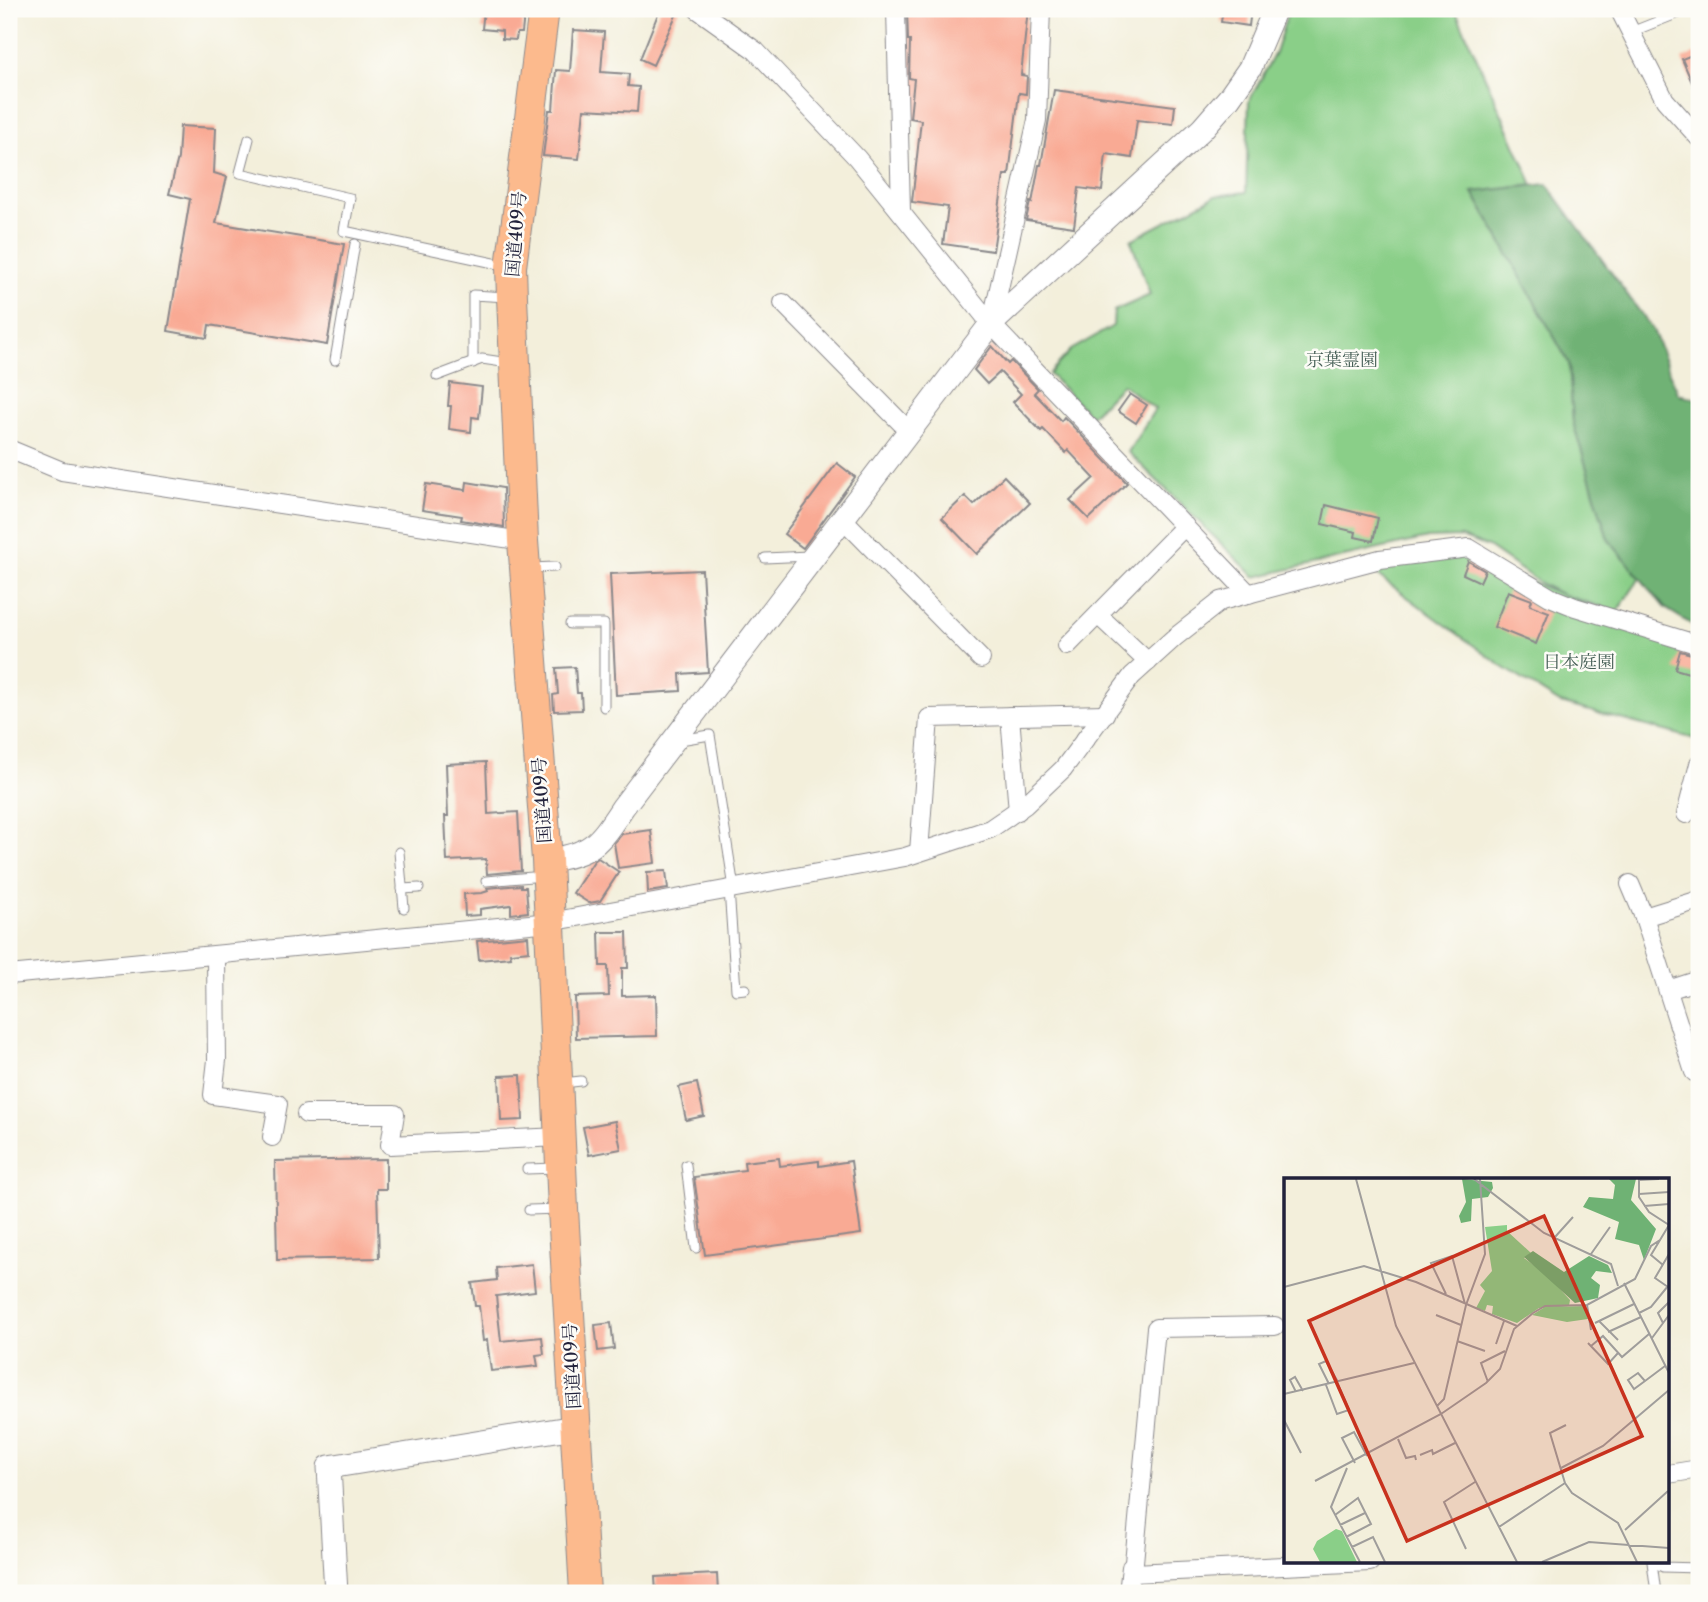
<svg xmlns="http://www.w3.org/2000/svg" width="1708" height="1602" font-family="'Libre Caslon Text','Noto Serif JP',serif">
<style>
.green{fill:#8acf88;stroke:#567862;stroke-width:2}
.forest{fill:#6fb274;stroke:#486a58;stroke-width:2}
.building{fill:#f9aa94}
.lines{fill:none;stroke-linecap:round;stroke-linejoin:round}
.service-casing{stroke:#8a888b;stroke-width:11}
.minor-casing{stroke:#8a888b;stroke-width:20}
.tertiary-casing{stroke:#8a888b;stroke-width:25}
.trunk-casing{stroke:#8a888b;stroke-width:32}
.service{stroke:#fff;stroke-width:9}
.minor{stroke:#fff;stroke-width:18}
.tertiary{stroke:#fff;stroke-width:23}
.trunk{stroke:#fcba8d;stroke-width:30}
.labels{text-anchor:middle;dominant-baseline:central;stroke-width:5;stroke-linejoin:round;paint-order:stroke}
.street-label{font-size:18px;fill:#22223b;stroke:#fdfcf7}
.park-label{font-size:18px;fill:#465f56;stroke:#fdfcf7}
.inset-road{fill:none;stroke:#9f9d9b;stroke-width:2}
.view{fill:#c8321e;fill-opacity:0.15;stroke:#c8321e;stroke-width:3.5}
.inset-edge{fill:none;stroke:#22223b;stroke-width:3.5}
</style>
<rect width="100%" height="100%" fill="#fdfcf7"/>
<filter id="ink" filterUnits="userSpaceOnUse"><feTurbulence type="fractalNoise" baseFrequency=".0143" numOctaves="2"/><feDisplacementMap in="SourceGraphic" scale="14" xChannelSelector="R" yChannelSelector="G"/><feConvolveMatrix kernelMatrix="1 2 1 2 8 2 1 2 1" color-interpolation-filters="sRGB"/></filter>
<filter id="wash" filterUnits="userSpaceOnUse"><feTurbulence type="fractalNoise" baseFrequency=".00686" numOctaves="4" result="noise"/><feDisplacementMap in="SourceGraphic" scale="28" xChannelSelector="R" yChannelSelector="G"/><feGaussianBlur stdDeviation="1.57" result="paint"/><feColorMatrix in="noise" values="0 0 0 0 0 0 0 0 0 0 0 0 0 0 0 0 0 1.4 0 .05"/><feComposite in="paint" operator="in"/></filter>
<g filter="url(#wash)">
<rect width="100%" height="100%" fill="#f3efdb"/>
<g class="green">
<polygon points="1289,9 1455,9 1533,185 1473,192 1569,363 1573,422 1608,539 1640,578 1617,612 1561,594 1540,583 1488,547 1461,537 1428,538 1255,577 1128,452 1155,409 1122,384 1091,416 1049,374 1071,350 1113,326 1114,311 1150,295 1131,240 1215,196 1246,192 1249,101 1275,53"/>
<polygon points="1468,556 1699,651 1699,740 1560,703 1503,667 1369,569"/>
</g>
<polygon class="forest" points="1547,184 1653,330 1678,394 1699,399 1699,629 1665,608 1608,539 1573,422 1569,363 1473,192"/>
<g id="blocks">
<g class="building">
<polygon points="484,9 517,9 516,14 524,14 522,33 517,33 516,40 502,39 502,31 482,29"/>
<polygon points="660,9 679,9 653,65 640,59"/>
<polygon points="907,9 1028,9 1021,75 1027,76 1026,94 1019,93 1009,175 1004,175 993,251 943,244 948,207 912,202 921,120 910,118 914,79 909,78 910,40 908,40"/>
<polygon points="1223,9 1251,9 1249,26 1221,22"/>
<polygon points="573,30 604,32 601,72 629,74 628,86 639,87 637,112 584,109 579,159 543,156 549,110 553,110 556,70 570,71"/>
<polygon points="1699,52 1699,99 1682,59"/>
<polygon points="1054,90 1175,106 1173,124 1137,120 1132,158 1106,154 1102,191 1079,188 1074,227 1026,220 1030,202 1032,203 1039,165 1041,165"/>
<polygon points="180,126 216,128 214,173 227,177 216,223 344,244 327,345 209,325 207,338 168,331 190,199 169,194 178,158"/>
<polygon points="992,346 1008,364 1011,361 1038,389 1034,393 1061,421 1064,417 1127,483 1089,519 1070,500 1094,478 1068,450 1066,453 1043,429 1041,431 1013,402 1021,394 1000,372 987,384 974,370"/>
<polygon points="450,383 482,387 479,418 472,417 471,432 449,429 451,406 448,406"/>
<polygon points="1130,394 1147,405 1136,423 1118,411"/>
<polygon points="837,463 855,477 803,548 784,534"/>
<polygon points="1004,476 1030,503 977,554 942,518 965,496 974,505"/>
<polygon points="467,482 503,488 504,527 461,520 462,516 422,510 426,484 466,490"/>
<polygon points="1326,505 1378,518 1373,541 1355,537 1356,532 1322,524"/>
<polygon points="1468,561 1485,571 1480,582 1463,574"/>
<polygon points="702,570 708,672 680,674 681,691 616,695 610,574"/>
<polygon points="1508,591 1532,600 1530,605 1549,612 1536,644 1494,627"/>
<polygon points="1680,651 1699,656 1699,676 1675,669"/>
<polygon points="575,667 577,693 581,693 582,710 554,711 553,695 558,694 556,668"/>
<polygon points="486,762 488,814 518,812 521,871 487,874 486,859 447,861 445,816 448,816 446,764"/>
<polygon points="651,830 655,863 618,868 614,843 622,834"/>
<polygon points="598,858 619,872 600,901 589,903 573,893 594,861"/>
<polygon points="666,871 668,889 648,892 647,872"/>
<polygon points="521,885 521,887 526,887 528,912 511,914 511,905 480,909 480,915 465,916 464,894 482,893 488,891 487,888"/>
<polygon points="599,932 627,932 628,968 622,968 622,996 656,995 657,1036 576,1038 575,997 609,996 608,966 600,966"/>
<polygon points="528,936 529,951 510,953 511,957 479,960 477,941"/>
<polygon points="521,1075 523,1120 501,1121 499,1076"/>
<polygon points="697,1083 704,1116 686,1120 679,1087"/>
<polygon points="615,1121 621,1149 589,1155 583,1127"/>
<polygon points="779,1158 780,1166 819,1161 819,1166 851,1161 861,1234 705,1255 694,1177 745,1170 744,1162"/>
<polygon points="386,1159 386,1189 377,1189 379,1258 277,1260 275,1161"/>
<polygon points="532,1264 535,1291 496,1296 501,1341 542,1337 544,1354 536,1355 538,1366 491,1371 487,1340 483,1341 479,1306 475,1306 472,1283 497,1280 496,1268"/>
<polygon points="611,1323 614,1349 598,1351 595,1325"/>
<polygon points="717,1574 718,1593 656,1593 655,1577"/>
</g>
</g>
</g>
<g filter="url(#ink)">
<use href="#blocks" fill-opacity="0" stroke="#8a888b" stroke-width="2"/>
<g class="lines">
<g class="service-casing">
<g id="service">
<polyline points="1631,32 1689,9"/>
<polyline points="249,139 240,173 350,198 344,231 508,266"/>
<polyline points="335,360 355,244"/>
<polyline points="473,363 473,295 507,297"/>
<polyline points="437,376 482,359 509,363"/>
<polyline points="765,558 809,556"/>
<polyline points="531,568 555,567"/>
<polyline points="570,624 604,624 604,707"/>
<polyline points="680,740 710,735 734,888"/>
<polyline points="399,852 404,908"/>
<polyline points="486,881 544,876"/>
<polyline points="402,889 419,888"/>
<polyline points="729,889 736,990 745,989"/>
<polyline points="563,1083 581,1081"/>
<polyline points="686,1165 696,1248"/>
<polyline points="527,1169 556,1168"/>
<polyline points="529,1210 558,1209"/>
<polyline points="1652,1562 1656,1593"/>
<polyline points="1653,1562 1663,1567 1699,1568"/>
</g>
</g>
<g class="minor-casing">
<g id="minor">
<polyline points="697,9 756,51 857,158 991,324 1249,594"/>
<polyline points="896,9 901,212"/>
<polyline points="1619,9 1665,100 1699,138"/>
<polyline points="783,303 910,432"/>
<polyline points="991,324 1037,120 1041,9"/>
<polyline points="9,449 62,471 523,541"/>
<polyline points="843,519 981,659"/>
<polyline points="1098,615 1148,662"/>
<polyline points="1067,646 1185,526"/>
<polyline points="1010,716 1018,811"/>
<polyline points="1686,814 1699,764"/>
<polyline points="919,852 929,718 1105,714"/>
<polyline points="1630,884 1644,917 1694,1072 1699,1069"/>
<polyline points="1644,917 1699,900"/>
<polyline points="216,955 217,1060 213,1095 278,1104 272,1137"/>
<polyline points="9,975 550,922 905,857 990,829 1025,805 1063,769 1132,676 1174,638 1221,601 1380,559 1469,548 1550,597 1575,607 1699,645"/>
<polyline points="1668,990 1699,980"/>
<polyline points="306,1114 395,1114 390,1145 560,1137"/>
<polyline points="1668,1474 1699,1469"/>
<polyline points="1133,1573 1156,1328 1275,1326"/>
<polyline points="1133,1573 1370,1562"/>
<polyline points="1128,1593 1131,1567 1132,1570"/>
</g>
</g>
<g class="tertiary-casing">
<g id="tertiary">
<path d="M547 860C592 855 599 843 623 807L991 324 1202 129 1229 98 1250 68 1275 9"/>
<polyline points="336,1593 329,1467 575,1427"/>
</g>
</g>
<g class="trunk-casing">
<polyline id="trunk" points="544,9 511,267 512,297 523,541 547,860 563,1209 585,1593"/>
</g>
<use href="#service" class="service"/>
<use href="#minor" class="minor"/>
<use href="#tertiary" class="tertiary"/>
<use href="#trunk" class="trunk"/>
</g>
</g>
<g class="labels">
<g class="street-label">
<text transform="translate(516 234) rotate(-85)">国道409号</text>
<text transform="translate(542 800) rotate(-94)">国道409号</text>
<text transform="translate(572 1366) rotate(-93)">国道409号</text>
</g>
<g class="park-label">
<text x="1342" y="360">京葉霊園</text>
<text x="1579" y="662">日本庭園</text>
</g>
</g>
<g transform="translate(1284 1178)">
<rect width="385" height="385" fill="#f3efdb"/>
<path d="M223 47V53L247 75 240 80 263 97 286 122 285 128 255 130 233 145 208 136 209 128 203 127 201 133 192 130 201 113 196 107 208 93 201 49ZM302 128 304 141 283 144 248 137 261 129ZM52 351 58 353 73 384H36L29 371 33 363Z" fill="#8acf88"/>
<path d="M178 1 208 4 209 10 204 19 188 21 187 43 177 45 175 38 182 24ZM325 1H352L347 22 372 51 360 82 355 67 331 61 335 44 299 29 305 19 329 21 331 7ZM249 73 280 94 305 78 324 87 328 95 312 93 307 100 316 107 314 120 291 125 240 79Z" fill="#6fb274"/>
<path class="inset-road" d="M72 1 112 148 233 384M190 1 260 55 327 86 334 108M375 1 355 2V19L365 34 385 47M355 16 385 14M360 28 385 26M271 59 289 39M307 76 326 49M379 87 367 77 385 47M340 105 385 195M0 109 80 88 132 104 233 148M384 109 371 100 385 76M162 116 147 85 168 78 181 126M303 127 307 152M355 135 367 129 384 108M152 137 177 147M315 143 334 162M311 145 350 126M379 145 374 135 385 124M324 154 357 139M368 160 385 137M173 163 201 173M304 165 324 186 334 175M212 166 220 143M307 168 319 158 338 179 365 156M361 203 354 195 344 202 350 211 361 203 381 188M204 204 197 185 221 173M45 206 35 186 42 183 54 204M42 207 53 236 65 232 53 204M12 214 6 202 11 199 19 213M0 216 130 185M153 228 160 221 182 127 201 76 196 1M0 242 17 275M282 247 266 255 281 305 288 315 334 345 353 384M114 261 122 280 131 278 132 282M136 277 148 272 149 276 171 265M71 285 58 260 70 254 83 278M63 290 47 329 76 384M277 290 319 268 385 212M31 303 157 236 202 205 216 191 230 151 249 135 261 128 303 127 351 101 367 68 376 62M51 337 74 320 87 346 62 359M56 347 81 335M215 349 281 305M341 352 384 313M68 369 89 359 101 384M182 371 160 324 191 304M258 384 305 364 385 370"/>
<path class="view" d="M260 38 358 258 123 363 25 143Z"/>
<rect width="385" height="385" class="inset-edge"/>
</g>
<rect width="1708" height="1602" fill="none" stroke="#fdfcf7" stroke-width="35"/>
</svg>
